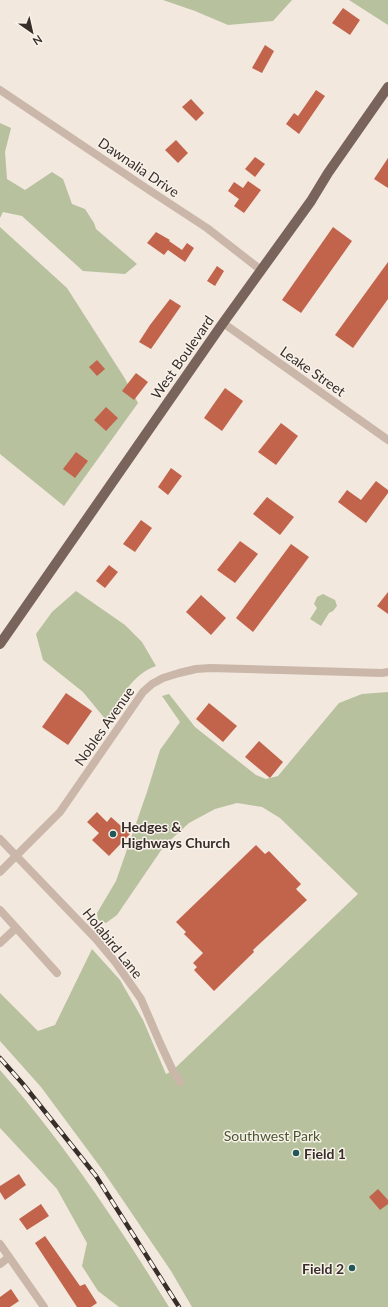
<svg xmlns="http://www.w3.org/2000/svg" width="388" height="1307" font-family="Lato,sans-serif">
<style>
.green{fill:#b7c19e}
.building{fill:#c2644c}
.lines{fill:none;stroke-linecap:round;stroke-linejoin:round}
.street{stroke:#cab7aa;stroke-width:8}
.primary{stroke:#79645b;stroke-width:10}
.rail-casing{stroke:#372d29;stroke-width:4.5}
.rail{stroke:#f9f2ea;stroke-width:3;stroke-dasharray:9;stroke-linecap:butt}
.poi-dot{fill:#205758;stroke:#f9f2ea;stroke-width:1.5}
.labels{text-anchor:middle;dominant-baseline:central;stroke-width:3;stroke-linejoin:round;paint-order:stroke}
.street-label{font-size:14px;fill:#372d29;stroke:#f9f2ea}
.poi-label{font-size:14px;font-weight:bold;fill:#372d29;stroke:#f9f2ea;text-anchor:start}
.park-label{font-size:14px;fill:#48552e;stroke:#f9f2ea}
</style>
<rect width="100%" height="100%" fill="#f2e8de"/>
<g class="green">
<polygon points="163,0 292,0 273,21 228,25 195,11"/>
<polygon points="349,0 388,0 388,25"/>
<polygon points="0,123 11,128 5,152 7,179 25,190 52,172 63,179 72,204 85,209 94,223 96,229 137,264 125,274 83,271 22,216 3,212 0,218"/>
<polygon points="0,227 67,288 124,377 138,403 64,506 0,454"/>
<path d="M76 591 125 625 142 642 156 666C132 674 120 700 106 720L83 692 43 660 36 634 52 612Z"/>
<polygon points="323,594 335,600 337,606 333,611 329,613 321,626 310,619 317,608 314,604 317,597"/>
<polygon points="388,692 388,1307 192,1307 171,1271 101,1168 41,1087 0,1041 0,993 38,1031 55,1025 92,949 120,980 143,1020 166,1074 172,1071 358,894 280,818 262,807 237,803 215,809 189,823 164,846 117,915 106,923 98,920 97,913 116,881 147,792 160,750 180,722 162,696 169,694 195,727 256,775 266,779 278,776 339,703 362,694"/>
<path d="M0 1070C64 1143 118 1224 169 1307H119L98 1291 82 1266 87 1243 57 1189 0 1128Z"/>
</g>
<g class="building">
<polygon points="343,8 360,20 350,35 332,23"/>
<polygon points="265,45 274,51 262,73 252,68"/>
<polygon points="316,90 325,96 299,134 286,124 294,113 298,116"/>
<polygon points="191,99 204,113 196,121 182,107"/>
<polygon points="176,140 188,153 178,163 165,150"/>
<polygon points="255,157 265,164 255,177 245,169"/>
<polygon points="388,158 388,188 374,179"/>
<polygon points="248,181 261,190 244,213 234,206 239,199 228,191 234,182 243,188"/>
<polygon points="333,227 352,241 301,313 282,300"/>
<polygon points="156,232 170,240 169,241 182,250 187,243 194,248 185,262 168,250 164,255 147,243"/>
<polygon points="388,262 388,299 353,348 335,335"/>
<polygon points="217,266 224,271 215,286 207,281"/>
<polygon points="170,299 181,306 151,349 139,342 150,325"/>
<polygon points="97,360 105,369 97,376 89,367"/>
<polygon points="136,373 148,382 134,400 122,391"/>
<polygon points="225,388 243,401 222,431 204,418"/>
<polygon points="106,407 118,418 106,431 94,420"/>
<polygon points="281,423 298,436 276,465 258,452"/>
<polygon points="76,452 88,461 75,478 63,469"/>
<polygon points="171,468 182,476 168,495 158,487"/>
<polygon points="376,481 388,490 388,493 366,523 338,502 347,490 361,500"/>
<polygon points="267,497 294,517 280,535 253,514"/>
<polygon points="141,520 152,528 135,552 123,544"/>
<polygon points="240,541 258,554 235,583 217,570"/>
<polygon points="291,544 309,557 253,632 236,618"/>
<polygon points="109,565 118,572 105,588 96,581"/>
<polygon points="388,592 388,614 377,606"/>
<polygon points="201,595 226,618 211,635 186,612"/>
<polygon points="66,693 92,711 68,745 42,727"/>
<polygon points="209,703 237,726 223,742 196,719"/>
<polygon points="259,741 283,762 270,778 245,757"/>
<polygon points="97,812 107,822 111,817 130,834 109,856 92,840 99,833 87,822"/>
<polygon points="256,845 265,854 269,851 301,884 296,889 307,900 253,950 254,952 214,991 194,970 197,967 193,963 203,953 184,934 186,932 176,922"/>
<polygon points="19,1174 26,1185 5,1200 0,1192 0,1186"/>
<polygon points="378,1189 388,1200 388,1204 380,1210 369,1197"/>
<polygon points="41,1204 49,1216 27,1230 19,1219"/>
<polygon points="45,1236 80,1286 85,1284 97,1303 91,1307 77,1307 35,1243"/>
<polygon points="11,1289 19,1301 10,1307 0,1307 0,1297"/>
</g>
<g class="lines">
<g class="street">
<polyline points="0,90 149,190 207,228 261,270"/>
<polyline points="223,323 388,440"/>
<polyline points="0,839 96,939 116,963 141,999 160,1043 172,1069 180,1082"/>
<polyline points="0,872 60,812 143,692 152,684 163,678 179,673 196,669 210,668 382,673 388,672"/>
<polyline points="0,910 57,973"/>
<polyline points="0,943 16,928"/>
<polyline points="0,1244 44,1307"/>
<polyline points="0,1264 9,1257"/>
</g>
<polyline class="primary" points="0,644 223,323 311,201 328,173 388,87"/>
<g class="rail-casing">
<polyline id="rail" points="0,1058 23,1084 96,1176 179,1307"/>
</g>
<use href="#rail" class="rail"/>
</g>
<g class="poi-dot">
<circle cx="113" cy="834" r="4"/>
<circle cx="296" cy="1153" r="4"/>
<circle cx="352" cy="1268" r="4"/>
</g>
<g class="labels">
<g class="street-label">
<text transform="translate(139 167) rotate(34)">Dawnalia Drive</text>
<text transform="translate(182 357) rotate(-55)">West Boulevard</text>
<text transform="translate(313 371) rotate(35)">Leake Street</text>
<text transform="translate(104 726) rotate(-55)">Nobles Avenue</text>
<text transform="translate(113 943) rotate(51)">Holabird Lane</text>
</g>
<g class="poi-label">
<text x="121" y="826">Hedges &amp;<tspan x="121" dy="16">Highways Church</tspan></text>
<text x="304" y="1153">Field 1</text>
<text x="344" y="1268" text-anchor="end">Field 2</text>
</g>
<g class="park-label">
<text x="272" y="1135">Southwest Park</text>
</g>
</g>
<g transform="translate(32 32) rotate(146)" stroke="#f9f2ea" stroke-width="3" paint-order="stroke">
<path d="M0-3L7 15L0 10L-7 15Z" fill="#372d29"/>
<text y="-6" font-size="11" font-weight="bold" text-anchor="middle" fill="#372d29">N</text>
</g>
</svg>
